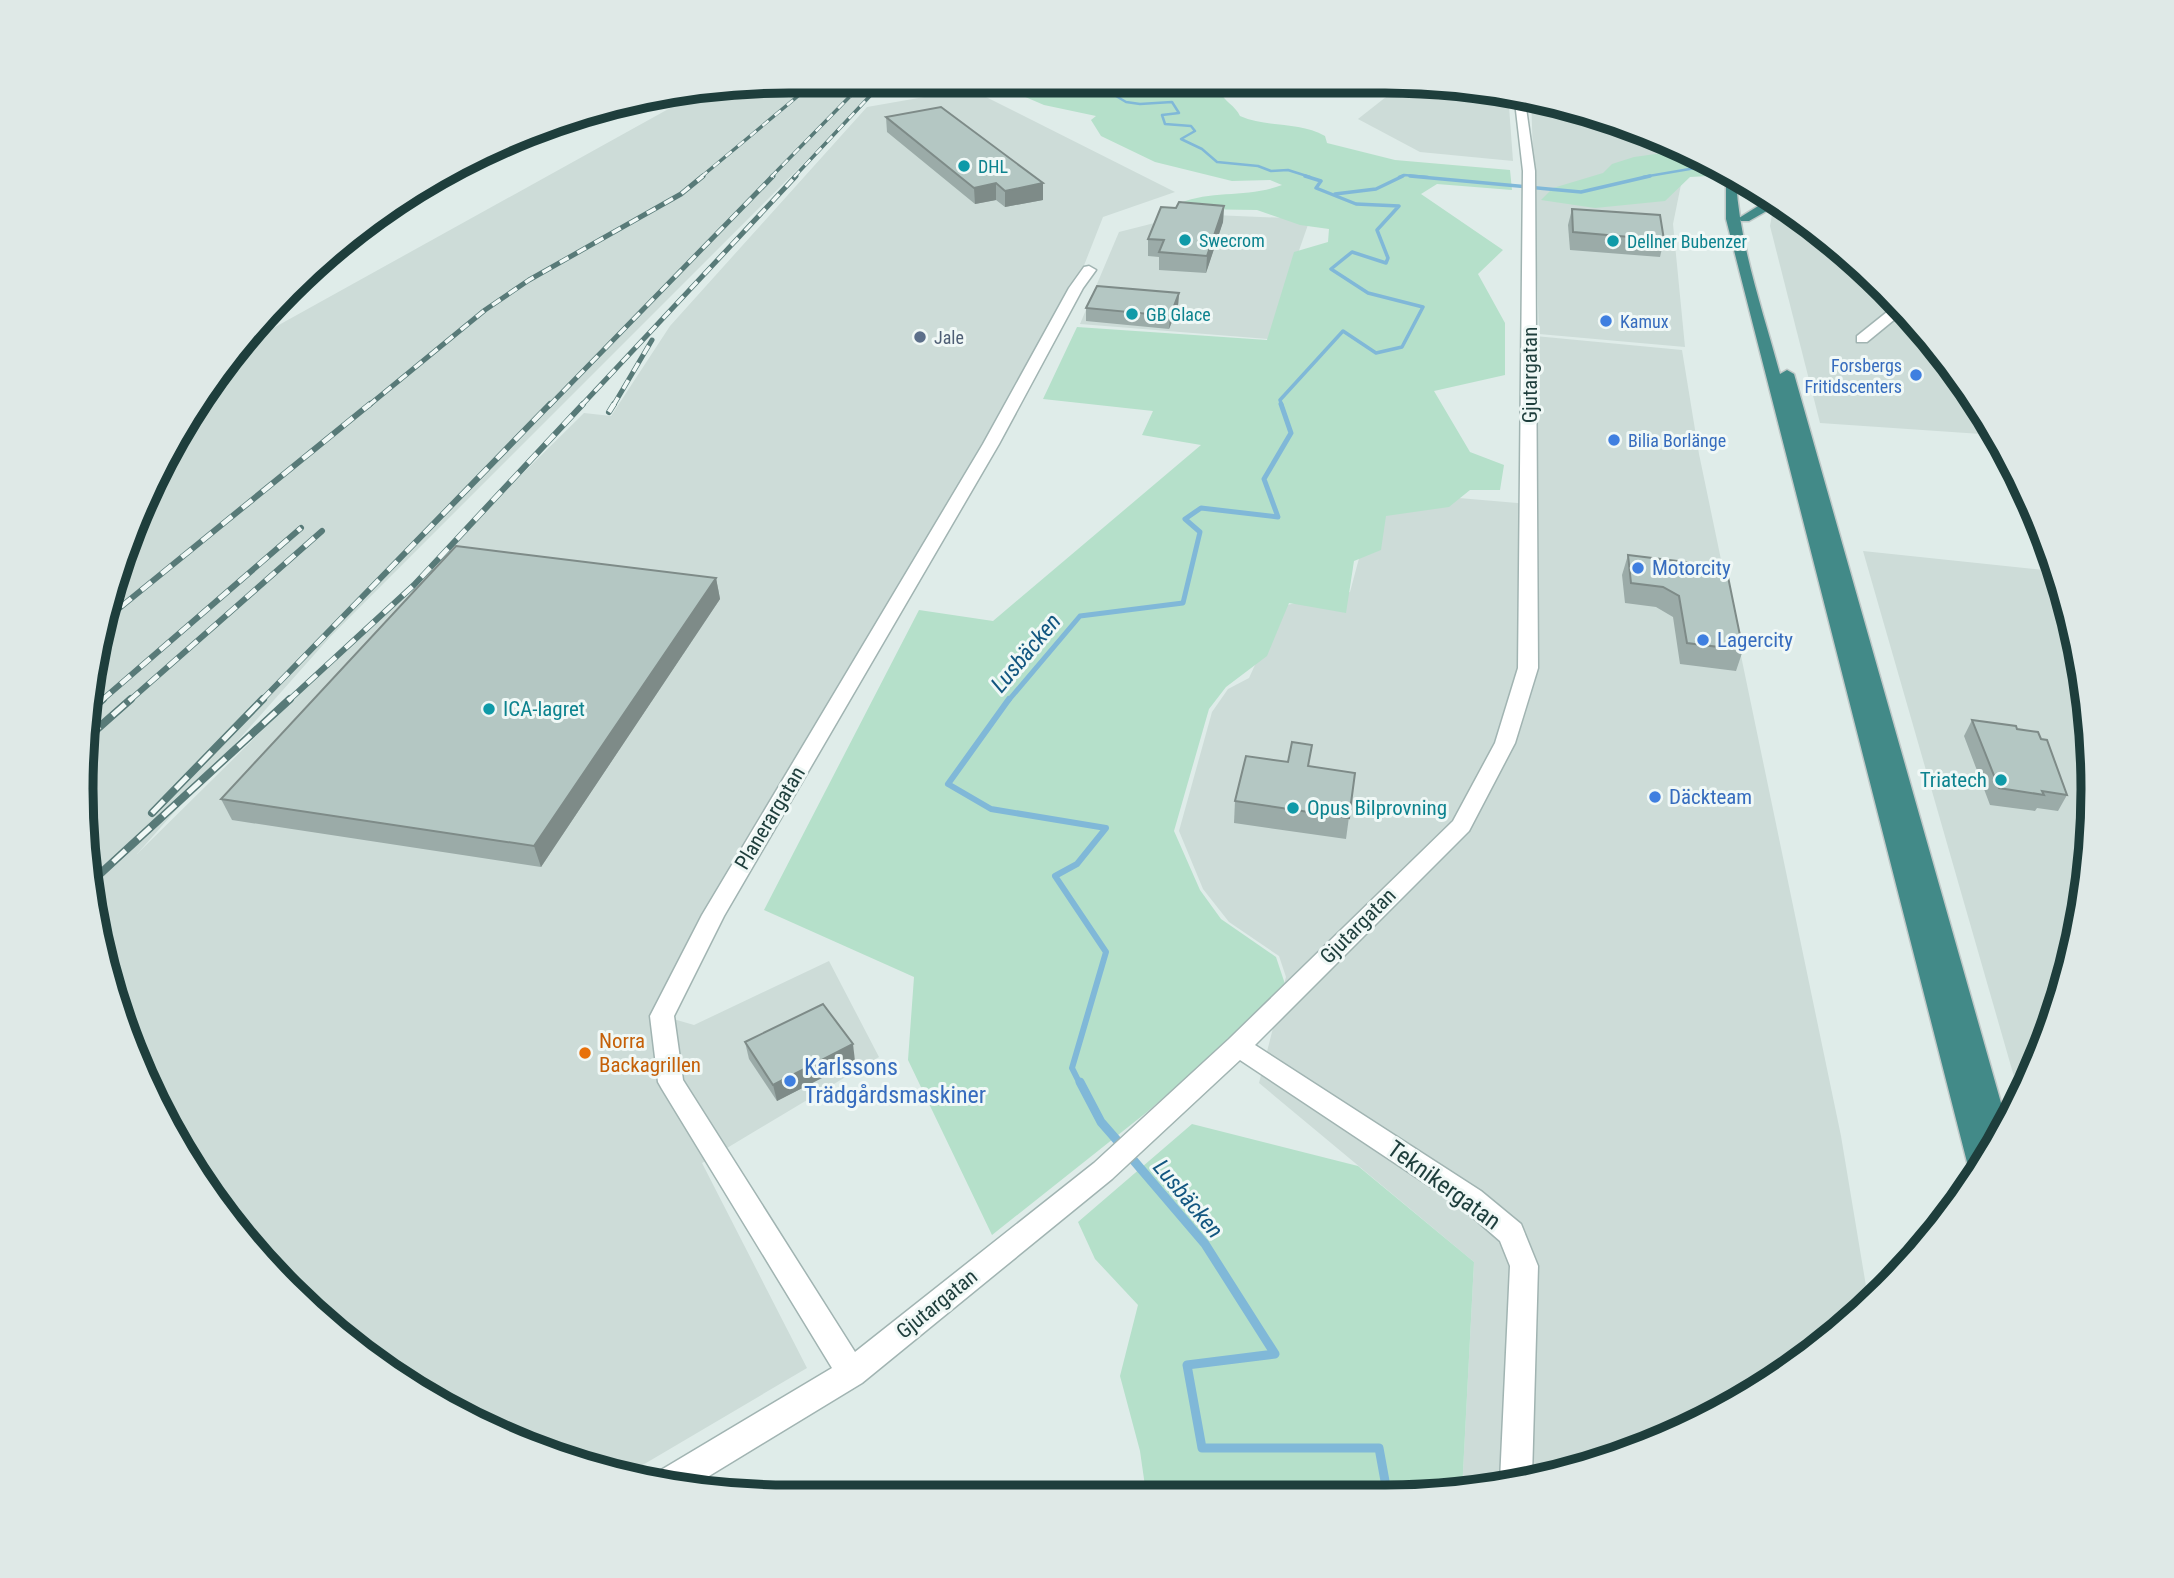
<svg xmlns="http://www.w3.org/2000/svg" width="2174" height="1578" font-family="'Roboto Condensed',sans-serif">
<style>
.built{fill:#cddcd8}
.green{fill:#b5e0ca}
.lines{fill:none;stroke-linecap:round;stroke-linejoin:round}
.stream-far4{stroke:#80b8d8;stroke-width:2.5}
.stream-far3{stroke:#80b8d8;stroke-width:3.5}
.stream-far2{stroke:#80b8d8;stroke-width:5}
.stream-far1{stroke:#80b8d8;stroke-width:6}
.stream{stroke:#80b8d8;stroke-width:9}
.minor-casing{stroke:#a1b4b2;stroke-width:3}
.tertiary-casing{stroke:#a1b4b2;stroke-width:3}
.trunk-casing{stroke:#c0c9c8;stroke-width:3}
.minor{fill:#fff;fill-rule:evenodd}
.tertiary{fill:#fff;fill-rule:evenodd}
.trunk{fill:#428a88;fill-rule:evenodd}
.rail-far3-casing{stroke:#587a78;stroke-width:3.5}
.rail-far2-casing{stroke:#587a78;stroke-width:5}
.rail-far1-casing{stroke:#587a78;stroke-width:6}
.rail-casing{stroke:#587a78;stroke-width:8}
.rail-far3{stroke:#f0f8f6;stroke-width:2.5;stroke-dasharray:8;stroke-linecap:butt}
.rail-far2{stroke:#f0f8f6;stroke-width:3.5;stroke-dasharray:10;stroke-linecap:butt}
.rail-far1{stroke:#f0f8f6;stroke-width:4.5;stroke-dasharray:13;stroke-linecap:butt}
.rail{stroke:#f0f8f6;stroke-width:5;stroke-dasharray:17;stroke-linecap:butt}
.wall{fill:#9baba8}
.shaded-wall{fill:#7e8b88}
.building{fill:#b4c7c3;stroke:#7e8b88;stroke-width:2}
.culture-dot{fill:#0f9aa8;stroke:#f0f8f6;stroke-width:2.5}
.shop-dot{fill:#3f7fe0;stroke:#f0f8f6;stroke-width:2.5}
.service-dot{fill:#5c6f8a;stroke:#f0f8f6;stroke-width:2.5}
.food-dot{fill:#e8710a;stroke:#f0f8f6;stroke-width:2.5}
.labels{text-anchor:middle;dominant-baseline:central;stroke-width:6;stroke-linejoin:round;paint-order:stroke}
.far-culture-label{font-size:18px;fill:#0d838f;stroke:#f0f8f6;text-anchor:start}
.far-shop-label{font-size:18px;fill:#366cbe;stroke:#f0f8f6;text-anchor:start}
.far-service-label{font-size:18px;fill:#4e5e75;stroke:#f0f8f6;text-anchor:start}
.street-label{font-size:21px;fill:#1e3e3c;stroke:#f0f8f6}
.shop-label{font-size:21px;fill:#366cbe;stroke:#f0f8f6;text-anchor:start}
.culture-label{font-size:21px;fill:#0d838f;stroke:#f0f8f6;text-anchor:start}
.food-label{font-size:21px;fill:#c56008;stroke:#f0f8f6;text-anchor:start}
.water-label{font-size:23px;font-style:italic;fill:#125680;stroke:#f0f8f6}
.near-shop-label{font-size:24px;fill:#366cbe;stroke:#f0f8f6;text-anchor:start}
.near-street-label{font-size:24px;fill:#1e3e3c;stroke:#f0f8f6}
.rim{fill:none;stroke:#1e3e3c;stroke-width:9}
</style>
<rect width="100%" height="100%" fill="#dfece9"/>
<g class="built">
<polygon points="789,81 886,81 330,637 137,854 584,413 611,416 670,326 867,107 970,89 1175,192 1103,217 1072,296 663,1016 694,1025 829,961 879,1057 702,1163 807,1368 624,1476 606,1473 475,1424 357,1351 256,1256 176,1144 135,1060 87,881 87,696 105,605 153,476 239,347 699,92"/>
<polygon points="1405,82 1508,93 1513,161 1420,152 1358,119"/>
<polygon points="1531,96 1656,134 1688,150 1673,224 1685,347 1539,334"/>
<polygon points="1783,207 1852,256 1918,322 1980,409 1981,434 1820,423 1770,226 1772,215"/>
<polygon points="1190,214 1310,219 1268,339 1080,324 1119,232"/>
<polygon points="1535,336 1682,350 1699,454 1841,1136 1869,1304 1852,1322 1778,1378 1656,1443 1478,1491 1462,1491 1474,1262 1259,1083 1286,977 1279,956 1229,922 1203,889 1179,831 1212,712 1228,689 1249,678 1282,606 1350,592 1377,491 1528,504"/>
<polygon points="1863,551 2044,570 2087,697 2092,836 2069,973 2021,1101"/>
</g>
<g class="green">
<path d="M1027 81H1145L1219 90C1225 103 1235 105 1240 116 1267 128 1299 121 1325 136L1327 143 1395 160 1510 170 1512 190 1437 184 1421 194 1503 250 1478 274 1505 323V375L1434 391 1470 452 1504 465 1500 490H1470L1449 507 1386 516 1381 550 1354 561 1346 613 1289 603 1267 656 1226 687 1209 709 1174 831 1200 890 1221 919 1276 957 1287 990 1147 1112 992 1235 908 1060 914 977 764 910 919 610 993 621 1201 445 1142 435 1153 411 1043 399 1077 327 1267 340 1294 252 1328 242 1329 229 1300 225 1257 210 1190 209 1180 203C1213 190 1249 198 1282 185L1270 180 1232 181 1155 162 1101 136 1091 120 1096 116 1044 105 1023 96V89L1009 84Z"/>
<polygon points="1663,153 1691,158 1699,155 1711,161 1706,164 1713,172 1709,176 1690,177 1665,201 1595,208 1541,200 1553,188 1603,173 1612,164 1634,157"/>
<polygon points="1192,1124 1358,1166 1474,1262 1462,1491 1146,1493 1140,1451 1120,1376 1138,1305 1095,1259 1078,1222"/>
</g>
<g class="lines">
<g class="stream-far4">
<polyline points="1101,81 1126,95 1116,96 1126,102 1140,104 1172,102 1179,113 1162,115 1165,124 1191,126 1195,131 1181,139 1202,149 1217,162 1258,166 1271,171 1288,170 1310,177"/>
<polyline points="1399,177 1404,175 1428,177"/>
<polyline points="1643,177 1713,165"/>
</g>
<g class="stream-far3">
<polyline points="1410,176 1581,192 1650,176"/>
<polyline points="1335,194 1376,189 1403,176"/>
<polyline points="1282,406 1280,400 1343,331 1376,353 1402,347 1423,307 1368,293 1331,269 1352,252 1386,263 1388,258 1377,230 1399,206 1356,204 1316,188 1321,181 1305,176"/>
</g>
<polyline class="stream-far2" points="1008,701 1080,616 1183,603 1200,532 1185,519 1201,508 1278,517 1264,479 1291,433 1281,404"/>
<polyline class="stream-far1" points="1009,699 948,784 991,809 1106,828 1077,864 1055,876 1106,952 1072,1068 1080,1084"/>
<g class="stream">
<polyline points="1080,1082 1101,1122 1122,1146"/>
<polyline points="1129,1155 1205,1244 1275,1354 1187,1365 1202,1448 1379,1448 1387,1492"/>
</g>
<g class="minor-casing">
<g id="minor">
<polygon points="1514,93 1524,94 1535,171 1538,668 1515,743 1469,831 1255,1045 1481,1191 1521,1224 1538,1266 1532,1477 1502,1485 1500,1481 1510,1266 1500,1241 1461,1207 1240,1060 1112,1179 862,1383 691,1487 652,1481 656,1473 832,1368 662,1089 658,1082 650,1016 702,915 983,444 1069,288 1084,267 1089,266 1096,270 1083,288 999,444 724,916 674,1016 683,1080 855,1352 1094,1163 1229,1039 1453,821 1495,743 1518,668 1523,171"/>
<polygon points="1897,304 1906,310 1867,342 1857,342 1857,336"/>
</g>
</g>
<g class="tertiary-casing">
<polygon id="tertiary" points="2046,539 2058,572 2051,571 2039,544"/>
</g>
<g class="trunk-casing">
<g id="trunk">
<path d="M1726 169 1756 188H1748L1736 181C1740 247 1763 311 1780 374L1787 370 1794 374 2007 1124 1993 1147 1989 1146 1990 1151 1975 1175 1968 1166 1726 219Z"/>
<polygon points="1771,198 1779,204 1749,221 1741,221 1739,218"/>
</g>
</g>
<use href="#minor" class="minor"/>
<use href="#tertiary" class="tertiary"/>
<use href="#trunk" class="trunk"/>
<g class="rail-far3-casing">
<g id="rail-far3">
<polyline points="701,177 816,81"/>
<polyline points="771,177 865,81"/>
<polyline points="794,177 884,81"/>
</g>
</g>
<g class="rail-far2-casing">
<g id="rail-far2">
<polyline points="368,406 485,310 529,280 681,194 703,176"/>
<polyline points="549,406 773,176"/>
<polyline points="581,406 796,176"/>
<polyline points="613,406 652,340"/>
</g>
</g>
<g class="rail-far1-casing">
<g id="rail-far1">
<polyline points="609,412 614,404"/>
<polyline points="101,623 370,404"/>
<polyline points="101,701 301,528"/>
<polyline points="129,701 322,531"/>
<polyline points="261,701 550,404"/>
<polyline points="288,701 414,585 583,404"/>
</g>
</g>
<g class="rail-casing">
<g id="rail">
<polyline points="87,713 103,699"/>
<polyline points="87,738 131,699"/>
<polyline points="152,813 263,699"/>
<polyline points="88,885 290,699"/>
</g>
</g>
<use href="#rail-far3" class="rail-far3"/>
<use href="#rail-far2" class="rail-far2"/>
<use href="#rail-far1" class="rail-far1"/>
<use href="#rail" class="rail"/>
</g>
<g class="wall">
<polygon points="886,117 1043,183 1043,200 1005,207 996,200 975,204 887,132"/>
<polygon points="1224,206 1223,222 1206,273 1159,270 1159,257 1148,256 1148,239 1176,208"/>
<polygon points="1572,209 1664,240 1660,257 1570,250 1568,225"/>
<polygon points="1179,293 1178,306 1169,329 1086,321 1086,308"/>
<polygon points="1628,555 1726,567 1743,650 1736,671 1680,664 1673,617 1656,607 1625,603 1622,575"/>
<polygon points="716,578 720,599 541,867 232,820 221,799"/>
<polygon points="1972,720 2017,729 2041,739 2067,795 2058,811 2037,808 2035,811 1990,805 1964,736"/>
<polygon points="1309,766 1355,773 1346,839 1234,823 1235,801"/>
<polygon points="745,1042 855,1061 777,1101 749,1059"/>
</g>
<g class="shaded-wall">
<polygon points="996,183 996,200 975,204 974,188"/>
<polygon points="1043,183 1043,200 1005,207 1005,191"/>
<polygon points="1224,206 1223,222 1206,273 1207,256"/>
<polygon points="1179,293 1178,306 1169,329 1170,316"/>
<polygon points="716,578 720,599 541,867 534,846"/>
<polygon points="853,1044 855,1061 777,1101 773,1085"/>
</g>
<g class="building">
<polygon points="941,107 1043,183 1005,191 996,183 974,188 886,117"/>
<polygon points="1179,202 1224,206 1207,256 1159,252 1164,240 1148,239 1161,207 1176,208"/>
<polygon points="1572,209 1660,215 1664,240 1573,232"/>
<polygon points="1097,286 1179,293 1170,316 1086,308"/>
<polygon points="456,546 716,578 534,846 221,799"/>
<polygon points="1628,555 1726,567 1743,650 1687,643 1679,596 1663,587 1631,583"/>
<polygon points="1972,720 2016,726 2017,729 2038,732 2041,739 2047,740 2067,795 2042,791 2044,795 1999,788"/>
<polygon points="1292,742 1312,745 1308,766 1355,773 1349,818 1235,801 1246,756 1288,762"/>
<polygon points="823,1004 853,1044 773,1085 745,1042"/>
</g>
<g class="culture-dot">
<circle cx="964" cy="166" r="7"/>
<circle cx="1185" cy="240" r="7"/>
<circle cx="1613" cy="241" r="7"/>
<circle cx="1132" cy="314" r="7"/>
<circle cx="489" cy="709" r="7"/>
<circle cx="2001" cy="780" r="7"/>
<circle cx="1293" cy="808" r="7"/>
</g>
<g class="shop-dot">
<circle cx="1606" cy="321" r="7"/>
<circle cx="1916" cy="375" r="7"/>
<circle cx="1614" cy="440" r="7"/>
<circle cx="1638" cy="568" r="7"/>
<circle cx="1703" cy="640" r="7"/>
<circle cx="1655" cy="797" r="7"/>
<circle cx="790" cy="1081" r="7"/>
</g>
<circle class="service-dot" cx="920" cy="337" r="7"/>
<circle class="food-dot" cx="585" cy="1053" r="7"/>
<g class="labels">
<g class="far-culture-label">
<text x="978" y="166">DHL</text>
<text x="1199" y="240">Swecrom</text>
<text x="1627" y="241">Dellner Bubenzer</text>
<text x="1146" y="314">GB Glace</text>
</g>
<g class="far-shop-label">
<text x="1620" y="321">Kamux</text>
<text x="1902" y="365" text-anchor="end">Forsbergs<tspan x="1902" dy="21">Fritidscenters</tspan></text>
<text x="1628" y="440">Bilia Borlänge</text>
</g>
<g class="far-service-label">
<text x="934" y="337">Jale</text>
</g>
<g class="street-label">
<text transform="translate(1530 375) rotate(-90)">Gjutargatan</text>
<text transform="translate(770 818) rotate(-59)">Planerargatan</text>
<text transform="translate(1358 926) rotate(-45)">Gjutargatan</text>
<text transform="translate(937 1304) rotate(-39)">Gjutargatan</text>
</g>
<g class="shop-label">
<text x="1652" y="568">Motorcity</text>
<text x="1717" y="640">Lagercity</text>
<text x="1669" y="797">Däckteam</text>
</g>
<g class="culture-label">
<text x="503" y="709">ICA-lagret</text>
<text x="1987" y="780" text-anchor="end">Triatech</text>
<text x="1307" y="808">Opus Bilprovning</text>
</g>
<g class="food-label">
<text x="599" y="1041">Norra<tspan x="599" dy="24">Backagrillen</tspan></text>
</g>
<g class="water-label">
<text transform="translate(1026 653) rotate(-50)">Lusbäcken</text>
<text transform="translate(1188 1199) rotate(50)">Lusbäcken</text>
</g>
<g class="near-shop-label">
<text x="804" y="1067">Karlssons<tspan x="804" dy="28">Trädgårdsmaskiner</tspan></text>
</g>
<g class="near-street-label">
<text transform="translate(1444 1185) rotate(36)">Teknikergatan</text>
</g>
</g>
<path d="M0 0H2174V1578H0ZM789 93H1385A696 696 0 0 1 2081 789V789A696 696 0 0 1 1385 1485H789A696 696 0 0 1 93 789V789A696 696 0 0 1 789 93Z" fill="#dfe9e7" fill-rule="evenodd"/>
<path class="rim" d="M789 93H1385A696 696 0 0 1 2081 789V789A696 696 0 0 1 1385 1485H789A696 696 0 0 1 93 789V789A696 696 0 0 1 789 93Z"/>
</svg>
